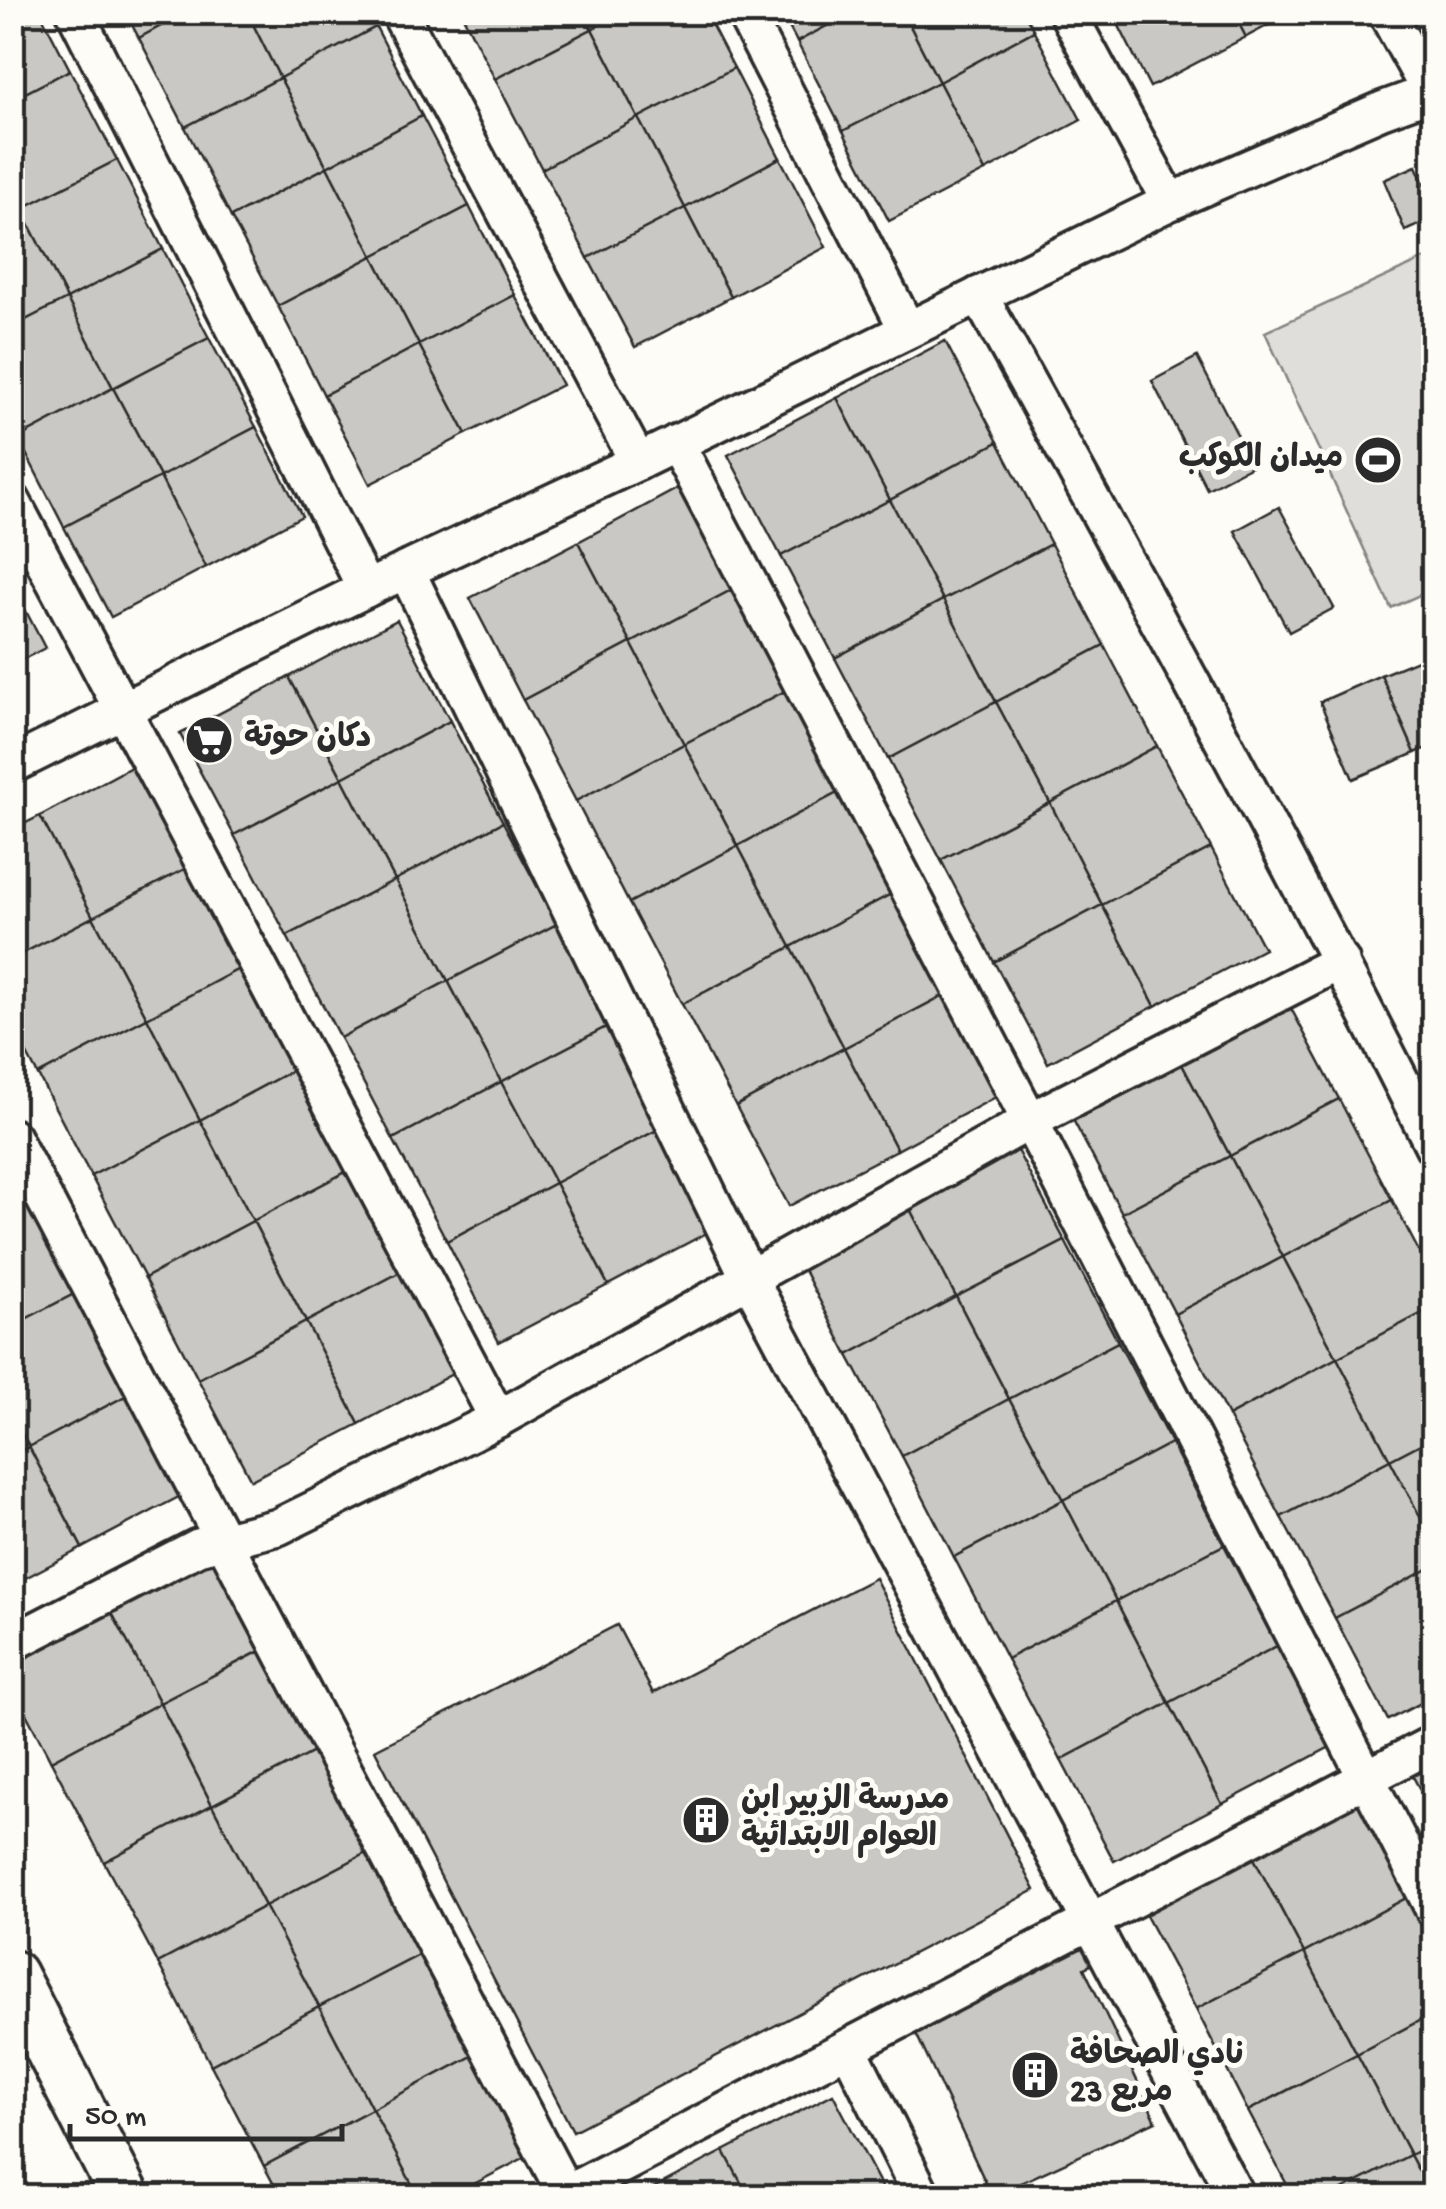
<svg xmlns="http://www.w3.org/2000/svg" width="1446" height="2209" font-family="'Gochi Hand','Playpen Sans Arabic',sans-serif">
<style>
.green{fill:#dfdeda;stroke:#858482;stroke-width:2.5}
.building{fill:#c9c8c4;stroke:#2b2b2b;stroke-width:2.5}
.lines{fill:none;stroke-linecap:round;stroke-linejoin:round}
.street-casing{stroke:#2b2b2b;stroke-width:42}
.secondary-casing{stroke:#2b2b2b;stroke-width:55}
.street{stroke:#fdfcf7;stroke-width:35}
.secondary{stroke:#fdfcf7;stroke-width:48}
.labels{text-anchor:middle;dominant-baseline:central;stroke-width:10;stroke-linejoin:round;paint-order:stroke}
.poi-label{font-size:32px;font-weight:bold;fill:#2b2b2b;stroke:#fdfcf7;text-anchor:start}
</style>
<rect width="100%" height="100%" fill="#fdfcf7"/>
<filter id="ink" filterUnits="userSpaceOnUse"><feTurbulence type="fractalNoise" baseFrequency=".01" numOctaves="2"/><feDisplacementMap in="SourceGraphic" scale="20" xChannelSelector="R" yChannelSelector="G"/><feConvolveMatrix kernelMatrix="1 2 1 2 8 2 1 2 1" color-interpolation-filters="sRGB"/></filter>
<g filter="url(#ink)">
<polygon class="green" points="1433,255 1433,589 1391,608 1265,332"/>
<g class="building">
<polygon points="12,12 40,12 70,70 12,100"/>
<polygon points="125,12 187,12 139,38"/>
<polygon points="187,12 247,12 280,78 185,127 139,38"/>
<polygon points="247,12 369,12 376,27 280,78"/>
<polygon points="461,12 583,12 592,29 495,79"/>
<polygon points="583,12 624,12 592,29"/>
<polygon points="624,12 705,12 734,68 638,118 592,29"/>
<polygon points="781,12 853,12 797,42"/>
<polygon points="853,12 903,12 939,82 843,131 797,42"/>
<polygon points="903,12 1024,12 1034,31 939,82"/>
<polygon points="1112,12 1233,12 1246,37 1150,87"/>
<polygon points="1233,12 1293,12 1246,37"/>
<polygon points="376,27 422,116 327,167 280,78"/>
<polygon points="592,29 638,118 542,169 495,79"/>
<polygon points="1034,31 1081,120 985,171 939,82"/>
<polygon points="734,68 780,158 685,208 638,118"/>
<polygon points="70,70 117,160 21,209 12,193 12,100"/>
<polygon points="280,78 327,167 231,217 185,127"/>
<polygon points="939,82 985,171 889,221 843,131"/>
<polygon points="422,116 469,206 373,256 327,167"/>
<polygon points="638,118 685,208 588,258 542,169"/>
<polygon points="780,158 826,247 731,297 685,208"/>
<polygon points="117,160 163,249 67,299 21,209"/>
<polygon points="1416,166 1434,206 1434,218 1405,231 1384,180"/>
<polygon points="327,167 373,256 278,306 231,217"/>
<polygon points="469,206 515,295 419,345 373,256"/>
<polygon points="685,208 731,297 635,347 588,258"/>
<polygon points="21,209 67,299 12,327 12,214"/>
<polygon points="163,249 209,338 113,388 67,299"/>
<polygon points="373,256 419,345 324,395 278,306"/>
<polygon points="515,295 562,385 466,434 419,345"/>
<polygon points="67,299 113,388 18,438 12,428 12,327"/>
<polygon points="209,338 256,427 160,477 113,388"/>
<polygon points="945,341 998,442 890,500 837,398"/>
<polygon points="419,345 466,434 370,484 324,395"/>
<polygon points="1197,357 1253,465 1207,489 1152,381"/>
<polygon points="113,388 160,477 64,527 18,438"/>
<polygon points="837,398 890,500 781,556 728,455"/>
<polygon points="256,427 302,516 206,567 160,477"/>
<polygon points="998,442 1051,544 943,600 890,500"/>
<polygon points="160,477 206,567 111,617 64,527"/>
<polygon points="686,484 739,586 631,643 578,542"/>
<polygon points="890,500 943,600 835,658 781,556"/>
<polygon points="1279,507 1334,608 1289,632 1235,531"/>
<polygon points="578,542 631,643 523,700 470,598"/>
<polygon points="1051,544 1104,645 996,702 943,600"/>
<polygon points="12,584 45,648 12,665"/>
<polygon points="739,586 793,687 684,744 631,643"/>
<polygon points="943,600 996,702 888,759 835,658"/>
<polygon points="397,620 450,721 342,778 289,677"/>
<polygon points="631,643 684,744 576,801 523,700"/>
<polygon points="1104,645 1157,746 1050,803 996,702"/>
<polygon points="1434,653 1434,745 1415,753 1381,675"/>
<polygon points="1381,675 1415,753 1353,779 1320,702"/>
<polygon points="289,677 342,778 234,835 180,734"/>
<polygon points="793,687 845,789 738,846 684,744"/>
<polygon points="996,702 1050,803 941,860 888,759"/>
<polygon points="450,721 503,822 395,880 342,778"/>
<polygon points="684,744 738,846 629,903 576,801"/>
<polygon points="1157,746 1211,848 1102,905 1050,803"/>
<polygon points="148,758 202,860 93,917 40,816"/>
<polygon points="342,778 395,880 287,936 234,835"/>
<polygon points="845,789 899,890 791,947 738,846"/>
<polygon points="1050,803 1102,905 994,962 941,860"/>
<polygon points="40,816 93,917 12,959 12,830"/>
<polygon points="503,822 557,924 448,981 395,880"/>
<polygon points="738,846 791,947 682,1004 629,903"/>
<polygon points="1211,848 1264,949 1155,1006 1102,905"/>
<polygon points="202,860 254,961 147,1018 93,917"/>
<polygon points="395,880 448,981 340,1038 287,936"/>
<polygon points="899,890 952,991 844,1048 791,947"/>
<polygon points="1102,905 1155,1006 1048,1063 994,962"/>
<polygon points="93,917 147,1018 38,1075 12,1026 12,959"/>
<polygon points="557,924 610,1025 501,1082 448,981"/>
<polygon points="791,947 844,1048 736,1106 682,1004"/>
<polygon points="254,961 308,1062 200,1120 147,1018"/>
<polygon points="448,981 501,1082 393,1139 340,1038"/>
<polygon points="952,991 1005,1092 897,1150 844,1048"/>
<polygon points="1285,997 1339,1099 1230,1156 1177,1055"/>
<polygon points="147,1018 200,1120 91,1176 38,1075"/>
<polygon points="610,1025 663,1127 555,1183 501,1082"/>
<polygon points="844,1048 897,1150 789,1206 736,1106"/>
<polygon points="1177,1055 1230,1156 1122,1213 1069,1112"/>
<polygon points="308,1062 361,1164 253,1221 200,1120"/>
<polygon points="501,1082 555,1183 447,1241 393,1139"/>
<polygon points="1339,1099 1392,1200 1283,1257 1230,1156"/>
<polygon points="200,1120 253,1221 145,1278 91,1176"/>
<polygon points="663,1127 716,1228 608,1285 555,1183"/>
<polygon points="1011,1139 1065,1241 956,1297 903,1196"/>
<polygon points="1230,1156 1283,1257 1175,1314 1122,1213"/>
<polygon points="361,1164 414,1265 306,1322 253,1221"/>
<polygon points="555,1183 608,1285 499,1342 447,1241"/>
<polygon points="31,1187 84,1289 12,1326 12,1197"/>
<polygon points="903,1196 956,1297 848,1355 795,1253"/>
<polygon points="1392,1200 1434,1280 1434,1307 1337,1358 1283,1257"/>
<polygon points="253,1221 306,1322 198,1379 145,1278"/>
<polygon points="1065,1241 1118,1342 1009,1399 956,1297"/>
<polygon points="1283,1257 1337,1358 1228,1416 1175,1314"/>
<polygon points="414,1265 467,1366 359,1424 306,1322"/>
<polygon points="84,1289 137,1390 29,1447 12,1416 12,1326"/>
<polygon points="956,1297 1009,1399 902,1456 848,1355"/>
<polygon points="1434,1307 1434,1437 1390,1460 1337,1358"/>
<polygon points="306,1322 359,1424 251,1480 198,1379"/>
<polygon points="1118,1342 1171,1443 1063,1500 1009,1399"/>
<polygon points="1337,1358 1390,1460 1281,1517 1228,1416"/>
<polygon points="137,1390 190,1491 82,1548 29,1447"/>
<polygon points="1009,1399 1063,1500 954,1557 902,1456"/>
<polygon points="12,1416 29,1447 12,1456"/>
<polygon points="1434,1437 1434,1543 1390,1460"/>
<polygon points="1171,1443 1224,1545 1116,1601 1063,1500"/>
<polygon points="29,1447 82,1548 12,1585 12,1456"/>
<polygon points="1390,1460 1434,1543 1434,1566 1335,1618 1281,1517"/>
<polygon points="1063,1500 1116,1601 1007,1659 954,1557"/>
<polygon points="214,1545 268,1647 160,1703 106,1602"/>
<polygon points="1224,1545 1277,1646 1169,1703 1116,1601"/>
<polygon points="1434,1566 1434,1696 1388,1720 1335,1618"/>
<polygon points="875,1578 1035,1890 573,2131 375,1750 617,1625 653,1693"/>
<polygon points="1116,1601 1169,1703 1061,1760 1007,1659"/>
<polygon points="106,1602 160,1703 51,1761 12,1687 12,1651"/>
<polygon points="1277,1646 1330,1747 1222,1804 1169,1703"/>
<polygon points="268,1647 321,1748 212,1805 160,1703"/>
<polygon points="160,1703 212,1805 104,1862 51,1761"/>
<polygon points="1169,1703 1222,1804 1114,1861 1061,1760"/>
<polygon points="321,1748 374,1849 265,1906 212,1805"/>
<polygon points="1434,1756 1434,1816 1409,1769"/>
<polygon points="1359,1794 1412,1895 1304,1953 1250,1851"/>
<polygon points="212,1805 265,1906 158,1963 104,1862"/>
<polygon points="374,1849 427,1951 319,2007 265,1906"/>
<polygon points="1250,1851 1304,1953 1196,2009 1142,1908"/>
<polygon points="1412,1895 1434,1936 1434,2013 1357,2054 1304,1953"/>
<polygon points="265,1906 319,2007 211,2065 158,1963"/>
<polygon points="1086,1932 1099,1961 1084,1968 1156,2121 992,2196 914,2029 1040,1969 1034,1957"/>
<polygon points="427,1951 480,2052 372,2109 319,2007"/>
<polygon points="1304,1953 1357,2054 1248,2111 1196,2009"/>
<polygon points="319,2007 372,2109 264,2166 211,2065"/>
<polygon points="1434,2013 1434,2143 1410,2155 1357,2054"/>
<polygon points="480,2052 533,2153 451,2196 418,2196 372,2109"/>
<polygon points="1357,2054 1410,2155 1331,2196 1293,2196 1248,2111"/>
<polygon points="833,2094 886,2195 748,2196 724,2151"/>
<polygon points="372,2109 418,2196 280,2196 264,2166"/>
<polygon points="1434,2143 1434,2196 1432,2196 1410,2155"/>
<polygon points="724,2151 748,2196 638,2196"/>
<polygon points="1410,2155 1432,2196 1331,2196"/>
</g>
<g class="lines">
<g class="street-casing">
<g id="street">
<polyline points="75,12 366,589"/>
<polyline points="399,12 638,462"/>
<polyline points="744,12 907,329"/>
<polyline points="1067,12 1170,202"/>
<polyline points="1386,12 1430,92"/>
<path d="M979 295C1135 577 1290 859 1434 1147"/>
<polyline points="676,443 1030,1121 1434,1910"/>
<polyline points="12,501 498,1419"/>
<polyline points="406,570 749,1278 1236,2196"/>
<polyline points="12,765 366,589 638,462 1170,202 1382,110 1434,91"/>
<polyline points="12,1137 567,2196"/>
<polyline points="12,1643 198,1547 278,1527 498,1419 1030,1121 1341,961"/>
<polyline points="849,2049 922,2196"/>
<polyline points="562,2196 1434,1743"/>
</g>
</g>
<g class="secondary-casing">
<polyline id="secondary" points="12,1975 125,2196"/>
</g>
<use href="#street" class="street"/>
<use href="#secondary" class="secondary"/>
</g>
</g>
<defs>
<g id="stadium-disc" transform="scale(2.5)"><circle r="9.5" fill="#2b2b2b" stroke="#fdfcf7"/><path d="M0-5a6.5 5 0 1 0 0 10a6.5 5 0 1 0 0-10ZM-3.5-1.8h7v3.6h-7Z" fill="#fff"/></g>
<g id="supermarket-disc" transform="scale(2.5)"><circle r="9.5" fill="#2b2b2b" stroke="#fdfcf7"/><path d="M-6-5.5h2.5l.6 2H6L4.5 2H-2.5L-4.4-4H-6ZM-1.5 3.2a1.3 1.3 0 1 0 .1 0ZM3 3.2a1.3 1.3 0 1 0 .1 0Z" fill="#fff"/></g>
<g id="building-disc" transform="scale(2.5)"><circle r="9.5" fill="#2b2b2b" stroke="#fdfcf7"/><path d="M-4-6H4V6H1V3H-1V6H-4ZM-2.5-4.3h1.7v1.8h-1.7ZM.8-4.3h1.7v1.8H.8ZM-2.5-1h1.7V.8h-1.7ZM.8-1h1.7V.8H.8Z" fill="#fff"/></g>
</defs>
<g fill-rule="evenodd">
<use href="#stadium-disc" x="1378" y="460"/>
<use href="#supermarket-disc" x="209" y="740"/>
<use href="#building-disc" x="706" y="1820"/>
<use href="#building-disc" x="1035" y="2075"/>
</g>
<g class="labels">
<g class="poi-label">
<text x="1343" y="460" text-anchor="end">ميدان الكوكب</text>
<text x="244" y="740">دكان حوتة</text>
<text x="741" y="1802">مدرسة الزبير ابن<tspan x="741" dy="37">العوام الابتدائية</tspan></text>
<text x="1070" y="2057">نادي الصحافة<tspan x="1070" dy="37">مربع 23</tspan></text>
</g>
</g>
<rect width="1446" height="2209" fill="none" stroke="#fdfcf7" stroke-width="50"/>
<rect x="25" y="25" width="1396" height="2159" fill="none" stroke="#2b2b2b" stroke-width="4" filter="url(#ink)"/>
<path d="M70 2124v15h272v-15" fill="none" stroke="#2b2b2b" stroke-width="5"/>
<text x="85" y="2124" font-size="30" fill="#2b2b2b" stroke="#fdfcf7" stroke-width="8" paint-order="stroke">50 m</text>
</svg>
